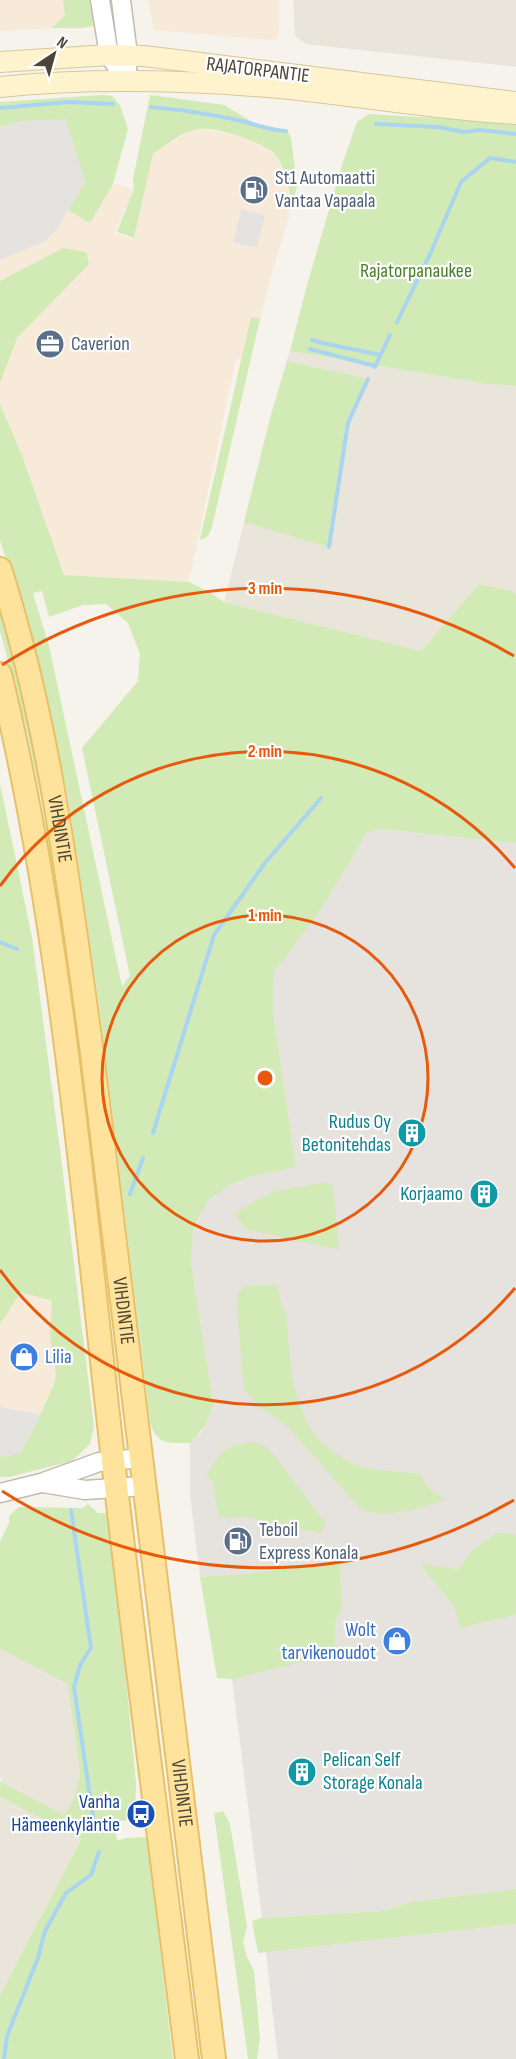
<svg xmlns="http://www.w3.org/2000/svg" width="516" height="2059" font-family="'Sofia Sans Condensed',sans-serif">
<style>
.residential{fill:#eae5da}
.commercial{fill:#f7ead8}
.industrial{fill:#e6e2dd}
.green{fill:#d2eab5;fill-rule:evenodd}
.parking{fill:#e5e3e0}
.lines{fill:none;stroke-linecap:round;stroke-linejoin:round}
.stream{stroke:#a9d4f2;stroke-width:4}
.tertiary-casing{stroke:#c2bbae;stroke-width:21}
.secondary-casing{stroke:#d6c79b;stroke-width:22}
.primary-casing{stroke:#e6c16a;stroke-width:26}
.tertiary{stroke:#fff;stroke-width:18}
.secondary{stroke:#fff3cd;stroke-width:20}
.primary{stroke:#ffe39c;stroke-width:22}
.ring{fill:none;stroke:#e8590c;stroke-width:3}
.labels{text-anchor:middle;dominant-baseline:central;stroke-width:4.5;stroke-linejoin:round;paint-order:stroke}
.street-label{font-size:20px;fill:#4b4439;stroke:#fff}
.service-label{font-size:20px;fill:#4e5e75;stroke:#fff;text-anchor:start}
.park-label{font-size:20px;fill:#4a7f2a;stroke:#fff}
.culture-label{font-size:20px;fill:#0d838f;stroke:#fff;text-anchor:end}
.shop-label{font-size:20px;fill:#366cbe;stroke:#fff;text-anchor:start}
.transit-label{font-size:20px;fill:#164399;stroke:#fff;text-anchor:end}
.centre{fill:#e8590c;stroke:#fff;stroke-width:3}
.ring-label{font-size:18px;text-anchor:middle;font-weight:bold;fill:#e8590c;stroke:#fff;stroke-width:4.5;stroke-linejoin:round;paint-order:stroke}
</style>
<rect width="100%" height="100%" fill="#f6f3ec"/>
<g class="residential">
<polygon points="293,0 516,0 516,67 306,44 295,36"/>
<polygon points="290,351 487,384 516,386 516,594 511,591 479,584 421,651 224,602 271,415"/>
<polygon points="0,1649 68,1684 80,1774 74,1799 64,1815 0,1783 2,1778 0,1777"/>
<polygon points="0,1797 81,1838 0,1995"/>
</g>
<g class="commercial">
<polygon points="0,0 63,0 65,15 52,28 0,31"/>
<polygon points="148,0 279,0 279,29 277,37 271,40 154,30"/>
<polygon points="0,127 90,223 113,184 134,189 114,234 134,239 153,154 190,131 200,128 246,138 264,145 277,156 293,203 273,269 249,361 236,359 189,582 64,575 23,458 0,404 0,383 3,372 17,338 63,248 0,281"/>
<polygon points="21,1292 52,1301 50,1335 56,1375 54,1384 35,1426 0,1457 0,1324"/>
</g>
<g class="industrial">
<polygon points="381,829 516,843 516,1535 498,1532 473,1549 458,1569 421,1565 454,1607 460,1628 516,1615 516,1889 411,1902 382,1911 262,1918 232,1679 336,1654 335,1622 342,1607 340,1561 265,1572 200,1577 190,1495 190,1443 202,1432 213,1402 191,1262 193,1235 202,1210 208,1200 217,1192 231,1184 250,1177 296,1167 273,1011 274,972 315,918 349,864 366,833"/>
<polygon points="516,1924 516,2059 278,2059 266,1952"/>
</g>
<g class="green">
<path d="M63 0H93C93 6 97 19 94 24 90 30 60 28 52 28L65 15Z"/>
<polygon points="102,95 112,96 120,105 128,129 113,184 90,223 68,210 85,181 22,121 0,127 0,102"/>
<path d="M150 95 224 105 254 123 287 130 291 137 297 186 293 203C289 191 283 164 276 155 264 142 215 126 198 129 182 131 166 146 153 154L134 238 117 232 134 189 133 179Z"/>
<polygon points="369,114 516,123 516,386 487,384 290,351 307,285 343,162 357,122"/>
<polygon points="63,248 86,252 89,264 17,338 0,383 0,281"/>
<polygon points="251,317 260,319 212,527 208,536 202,540 200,539"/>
<polygon points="287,361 368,379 348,423 329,547 244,522 271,415"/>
<path d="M0 404 23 458 64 575 189 582 209 592 224 602 421 651 479 584 511 591 516 594V843L381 829 366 833 349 864 315 918 274 972 273 1011 296 1167 250 1177 231 1184 208 1200 197 1221 193 1235 191 1262 213 1402C208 1421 205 1429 190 1443 168 1443 157 1446 150 1422L100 1011 68 796 35 649 0 540ZM42 591 49 617 83 605 106 604 128 623 140 654 138 681 82 748 130 976 122 986 49 646 33 593Z"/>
<path d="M0 613C17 676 33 740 45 804 63 905 75 1008 87 1111L83 1112 56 895 42 804 27 732 0 631Z"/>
<polygon points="0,784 32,937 61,1157 94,1427 90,1444 72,1461 9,1477 0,1477 0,1457 20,1453 35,1426 54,1384 56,1375 50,1335 52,1301 21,1292 0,1324"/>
<polygon points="325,1182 333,1186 339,1250 246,1229 234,1213 273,1192"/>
<path d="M277 1285 281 1304 286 1314C292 1365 289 1421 335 1453 343 1458 350 1463 359 1466 379 1471 399 1471 419 1474L430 1489 446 1500C420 1506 382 1524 358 1506L289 1428 256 1404 244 1389 237 1310 238 1293 244 1286Z"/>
<path d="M253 1442 262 1445 270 1450 326 1524 320 1533 245 1517 228 1518 218 1515 213 1483 207 1474C224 1449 222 1446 253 1442Z"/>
<polygon points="88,1504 98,1513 110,1513 136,1783 135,1819 115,1822 117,1841 126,1838 147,1837 173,2059 0,2059 0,1995 81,1839 0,1797 0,1782 64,1815 74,1799 80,1774 68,1684 0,1649 0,1541 9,1523 9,1516 19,1507 83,1508"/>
<polygon points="498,1532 516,1535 516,1615 460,1628 454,1607 420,1564 458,1569 473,1549"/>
<polygon points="340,1560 342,1607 335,1622 336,1654 232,1679 217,1678 200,1577 265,1572"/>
<polygon points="223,1811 230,1824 247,1926 243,1942 247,1957 254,1971 260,2039 257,2059 248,2059 214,1813"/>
<polygon points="516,1889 516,1924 258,1953 252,1921 262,1918 382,1911 411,1902"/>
</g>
<g class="parking">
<polygon points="66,119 85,182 57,229 46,241 0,260 0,127 22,121"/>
<polygon points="241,209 265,215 257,248 233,242"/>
<polygon points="0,1407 41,1415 20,1454 0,1457"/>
<polygon points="339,1671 340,1686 316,1689 314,1674"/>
<polygon points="353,1864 355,1884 272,1894 270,1873"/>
<polygon points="291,1950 294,1984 302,1984 308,2044 303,2045 315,2050 307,1963 326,1961 336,2059 278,2059 266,1952"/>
</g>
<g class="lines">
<g class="stream">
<path d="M151 107C181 110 220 115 249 123 263 127 271 130 286 131"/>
<polyline points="0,108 69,102 113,104"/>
<polyline points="376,124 438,127 464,132 479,130 516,134"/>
<polyline points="397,322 431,252 461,182 490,158 516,162"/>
<path d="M312 340C334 347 357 349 380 355"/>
<polyline points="310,349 375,366"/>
<polyline points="375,367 390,335"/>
<polyline points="329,547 348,423 368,379"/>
<polyline points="0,942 17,949"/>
<polyline points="153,1133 214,935 265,863 321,798"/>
<polyline points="130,1194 143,1158"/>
<polyline points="71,1510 91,1648 80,1665 74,1687 94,1824"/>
<polyline points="4,2059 7,2036 38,1958 45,1931 66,1893 91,1875 99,1852"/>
</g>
<g class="tertiary-casing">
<g id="tertiary">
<polyline points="100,0 109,55 126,80"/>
<polyline points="121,0 128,55 127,69"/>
<polyline points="43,1483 85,1490 144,1486"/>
<polyline points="0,1493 41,1483 99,1462 141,1458"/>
</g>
</g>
<g class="secondary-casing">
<g id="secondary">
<polyline points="0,62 109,55 144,56 516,102"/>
<path d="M0 87C89 78 178 80 268 87 350 94 433 110 516 114"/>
</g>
</g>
<g class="primary-casing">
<g id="primary">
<path id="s1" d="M0 569C49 723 69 885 91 1045L214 2059"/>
<path d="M0 674C59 918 81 1175 109 1424 132 1636 161 1847 187 2059"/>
</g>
</g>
<use href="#tertiary" class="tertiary"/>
<use href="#secondary" class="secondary"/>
<use href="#primary" class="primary"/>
</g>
<g class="ring">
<circle cx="265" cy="1078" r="163"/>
<path d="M515 1288A327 327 0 0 1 0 1270M0 886A327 327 0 0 1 515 868"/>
<path d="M514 1500A490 490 0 0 1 2 1491M2 665A490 490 0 0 1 514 656"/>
</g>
<defs>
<g id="fuel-disc" transform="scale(1.5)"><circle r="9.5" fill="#5c6f8a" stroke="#fff"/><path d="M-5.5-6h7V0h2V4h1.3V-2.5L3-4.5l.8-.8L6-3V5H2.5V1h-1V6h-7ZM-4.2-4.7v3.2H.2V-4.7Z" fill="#fff"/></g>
<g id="office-disc" transform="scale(1.5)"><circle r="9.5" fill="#5c6f8a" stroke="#fff"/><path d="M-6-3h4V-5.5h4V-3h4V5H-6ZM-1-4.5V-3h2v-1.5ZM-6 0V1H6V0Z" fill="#fff"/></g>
<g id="building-disc" transform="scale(1.5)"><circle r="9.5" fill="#0f9aa8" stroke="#fff"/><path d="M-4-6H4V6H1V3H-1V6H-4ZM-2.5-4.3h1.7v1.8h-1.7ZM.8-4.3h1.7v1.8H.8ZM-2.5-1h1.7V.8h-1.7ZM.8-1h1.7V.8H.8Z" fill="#fff"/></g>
<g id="shop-disc" transform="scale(1.5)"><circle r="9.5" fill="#3f7fe0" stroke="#fff"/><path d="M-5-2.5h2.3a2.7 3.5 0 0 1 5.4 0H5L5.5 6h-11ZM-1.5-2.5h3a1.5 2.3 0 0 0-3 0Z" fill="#fff"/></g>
<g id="bus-disc" transform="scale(1.5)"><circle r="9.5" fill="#1a4fb4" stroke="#fff"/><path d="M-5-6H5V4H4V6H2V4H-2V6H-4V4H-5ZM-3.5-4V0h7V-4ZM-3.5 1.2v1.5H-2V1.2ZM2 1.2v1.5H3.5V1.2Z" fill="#fff"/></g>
</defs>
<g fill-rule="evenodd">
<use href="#fuel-disc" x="254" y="190"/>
<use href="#office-disc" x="50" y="344"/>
<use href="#building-disc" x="412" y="1133"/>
<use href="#building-disc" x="484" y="1194"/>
<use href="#shop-disc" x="24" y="1357"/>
<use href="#fuel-disc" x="238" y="1541"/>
<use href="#shop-disc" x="397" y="1641"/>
<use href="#building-disc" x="302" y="1772"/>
<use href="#bus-disc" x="141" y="1814"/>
</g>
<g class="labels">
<g class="street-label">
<text transform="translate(258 70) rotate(7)">RAJATORPANTIE</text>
<text stroke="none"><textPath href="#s1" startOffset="267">VIHDINTIE</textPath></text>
<text stroke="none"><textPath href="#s1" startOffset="753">VIHDINTIE</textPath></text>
<text stroke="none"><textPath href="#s1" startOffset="1239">VIHDINTIE</textPath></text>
</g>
<g class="service-label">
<text x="275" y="178">St1 Automaatti<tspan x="275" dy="23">Vantaa Vapaala</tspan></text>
<text x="71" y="344">Caverion</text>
<text x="259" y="1530">Teboil<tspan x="259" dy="23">Express Konala</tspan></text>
</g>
<g class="park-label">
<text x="416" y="271">Rajatorpanaukee</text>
</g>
<g class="culture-label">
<text x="391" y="1122">Rudus Oy<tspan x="391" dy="23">Betonitehdas</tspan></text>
<text x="463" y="1194">Korjaamo</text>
<text x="323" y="1760" text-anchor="start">Pelican Self<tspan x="323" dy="23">Storage Konala</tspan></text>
</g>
<g class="shop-label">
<text x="45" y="1357">Lilia</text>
<text x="376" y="1630" text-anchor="end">Wolt<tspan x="376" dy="23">tarvikenoudot</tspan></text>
</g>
<g class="transit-label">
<text x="120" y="1802">Vanha<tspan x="120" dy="23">Hämeenkyläntie</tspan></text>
</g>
</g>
<circle cx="265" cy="1078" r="9" class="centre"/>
<g class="ring-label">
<text x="265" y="594">3 min</text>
<text x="265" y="757">2 min</text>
<text x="265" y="921">1 min</text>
</g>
<g transform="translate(54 54) rotate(36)" stroke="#ffffff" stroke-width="4.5" paint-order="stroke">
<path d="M0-4.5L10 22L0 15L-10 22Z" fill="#4b4439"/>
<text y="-9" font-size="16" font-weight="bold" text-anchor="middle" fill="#4b4439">N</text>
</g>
</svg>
